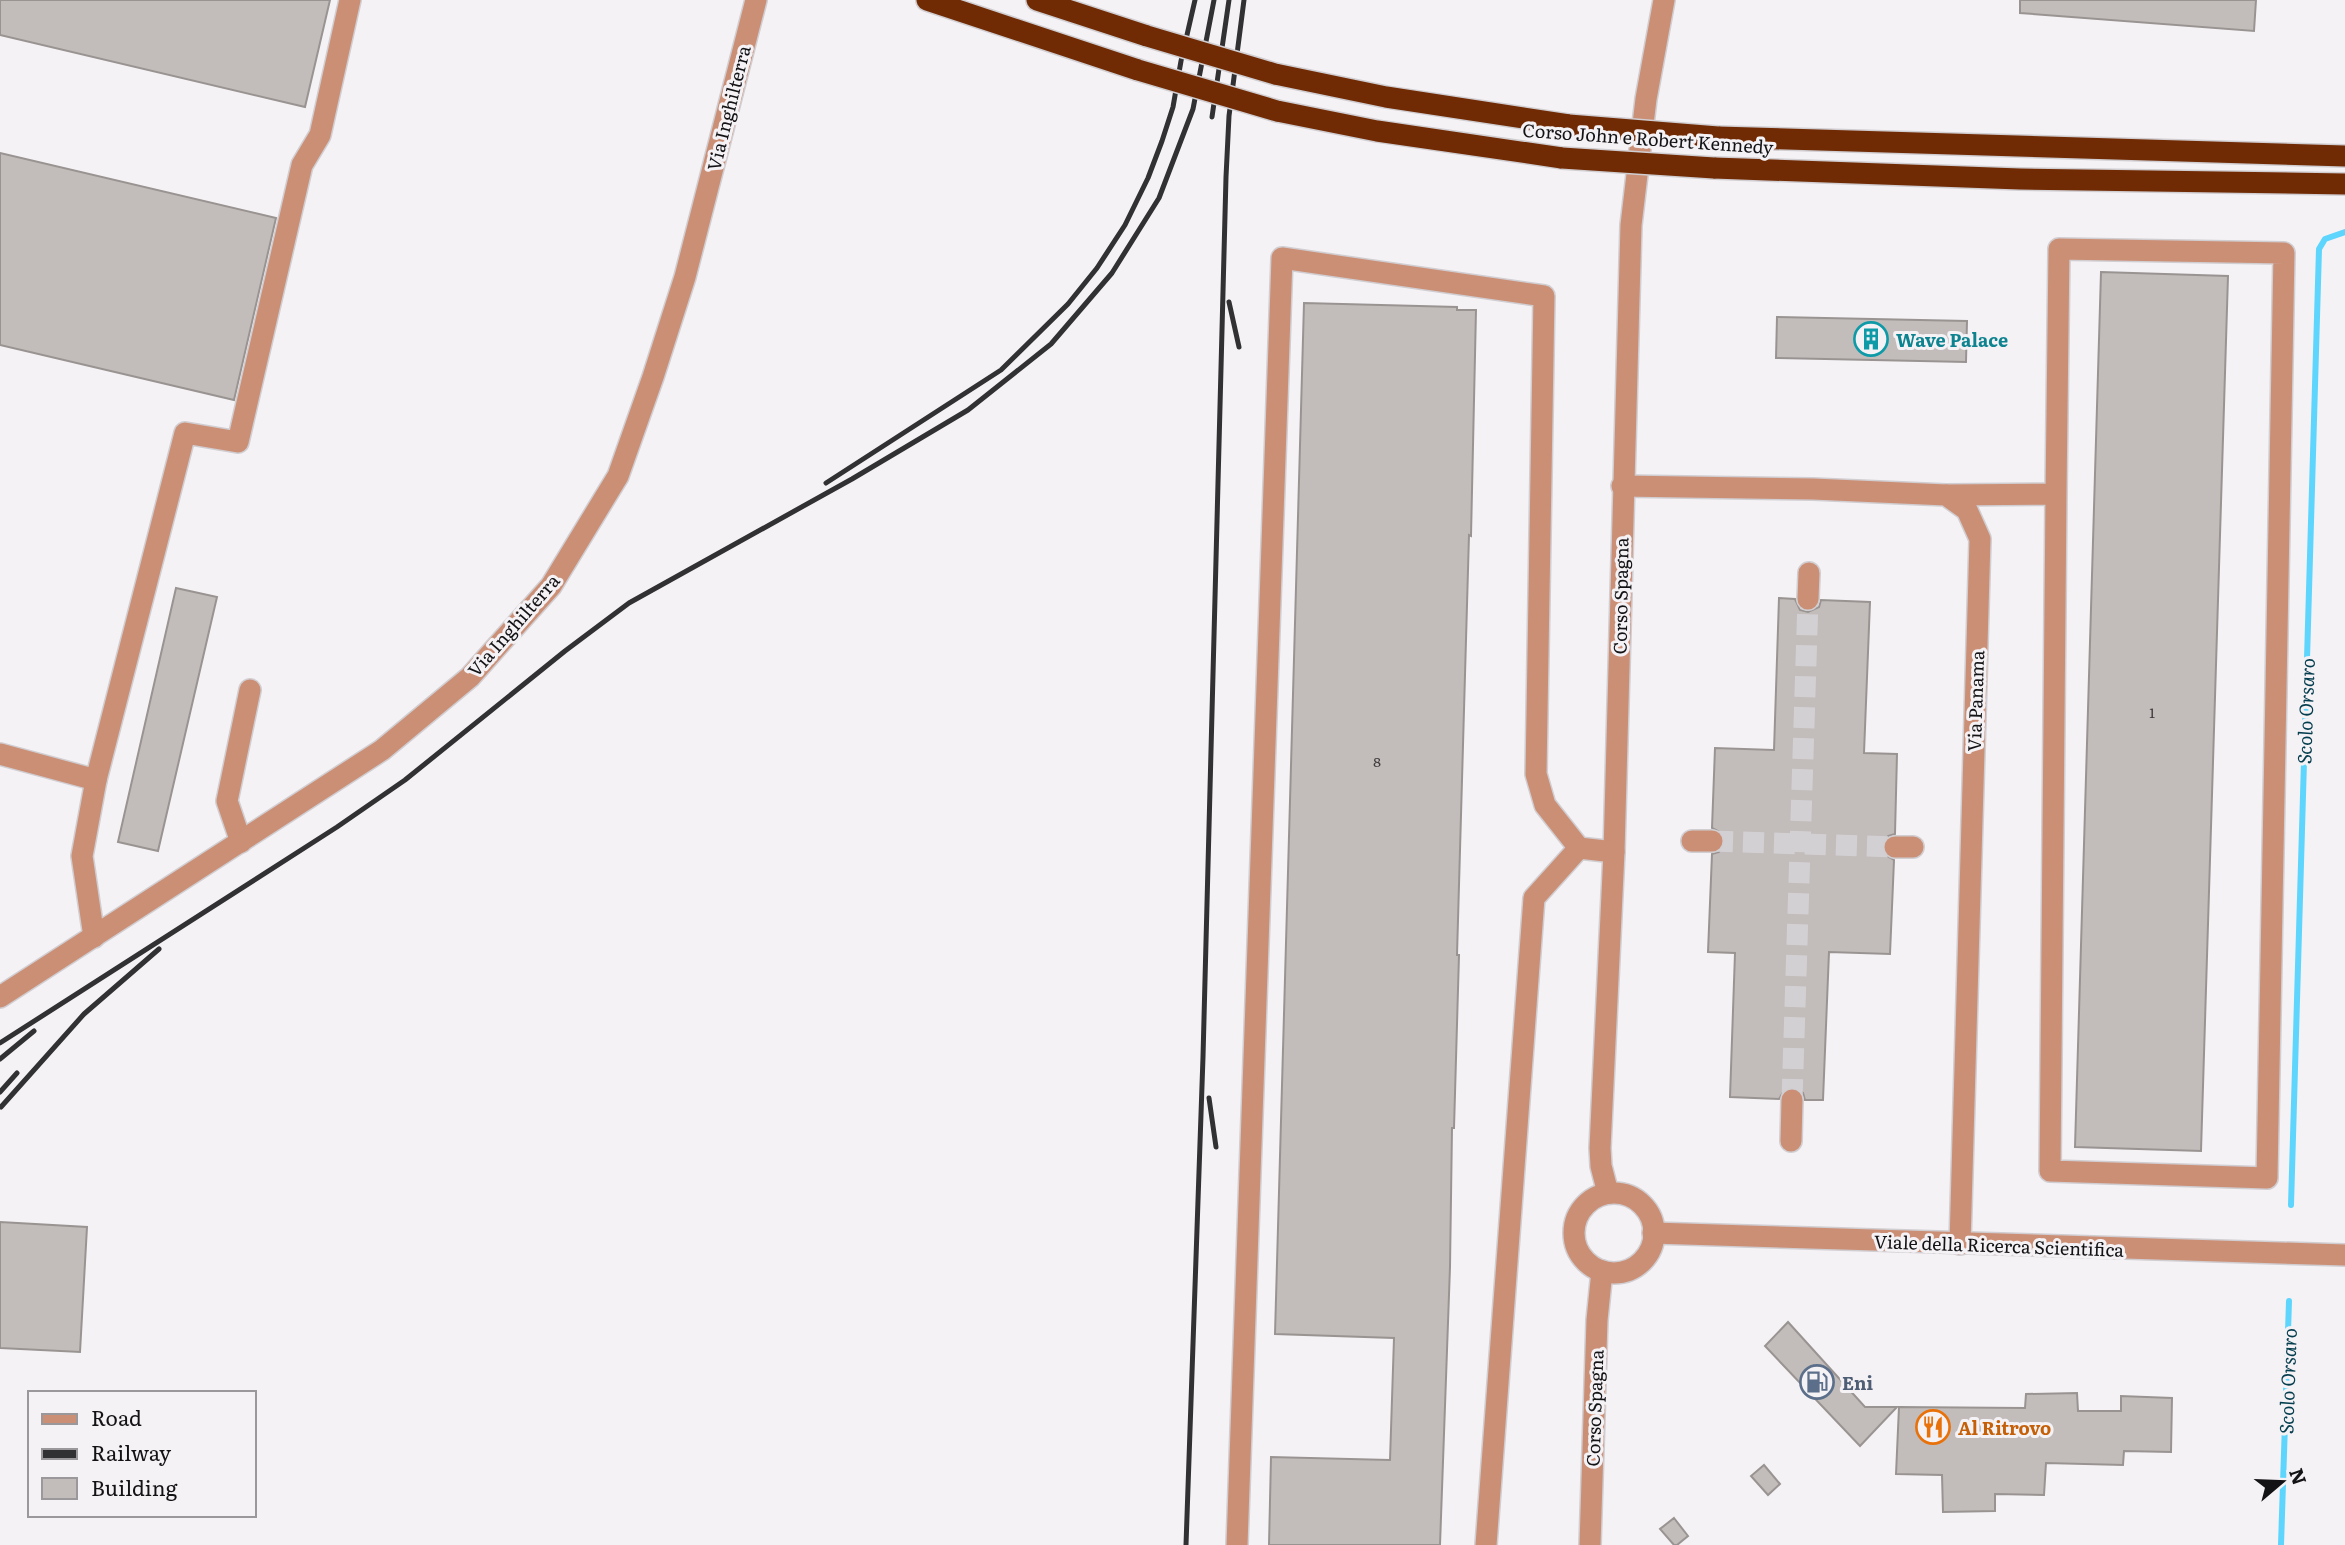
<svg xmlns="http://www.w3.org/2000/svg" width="2345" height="1545" font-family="Literata,serif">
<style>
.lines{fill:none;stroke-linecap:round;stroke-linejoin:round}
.stream{stroke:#5dd5fd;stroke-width:6}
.building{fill:#c2bcba;stroke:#999492;stroke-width:2}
.minor-tunnel{stroke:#d3d0d4;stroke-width:21;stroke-dasharray:21 10;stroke-linecap:butt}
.minor-casing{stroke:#d1ced2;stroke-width:24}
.highway-casing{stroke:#d1ced2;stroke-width:24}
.minor{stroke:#cb8f76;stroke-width:21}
.highway{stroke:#702b05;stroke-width:21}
.rail{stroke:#313032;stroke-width:5}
.highway-bridge-casing{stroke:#d1ced2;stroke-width:24;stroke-linecap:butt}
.highway-bridge{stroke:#702b05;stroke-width:21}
.labels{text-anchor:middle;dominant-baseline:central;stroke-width:6;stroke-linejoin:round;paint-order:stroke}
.number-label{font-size:14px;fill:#3f3c3e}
.street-label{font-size:18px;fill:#131214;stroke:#f5f2f6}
.culture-label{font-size:18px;font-weight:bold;fill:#0d838f;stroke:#f5f2f6;text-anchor:start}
.service-label{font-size:18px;font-weight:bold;fill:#4e5e75;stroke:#f5f2f6;text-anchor:start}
.food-label{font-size:18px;font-weight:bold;fill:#c56008;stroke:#f5f2f6;text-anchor:start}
.water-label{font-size:19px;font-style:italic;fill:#043d4d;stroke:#f5f2f6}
</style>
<rect width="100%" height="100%" fill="#f5f2f6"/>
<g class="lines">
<g class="stream">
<polyline points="2291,1205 2319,249 2325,239 2345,232"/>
<polyline points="2281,1545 2289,1301"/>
</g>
</g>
<g class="building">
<polygon points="0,0 330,0 305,107 0,35"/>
<polygon points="2020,0 2256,0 2254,31 2020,13"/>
<polygon points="0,153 276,218 234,400 0,345"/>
<polygon points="2101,272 2228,276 2201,1151 2075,1147"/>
<polygon points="1304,303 1457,307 1457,310 1476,310 1471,536 1469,535 1457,955 1459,955 1454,1128 1452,1128 1450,1267 1440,1545 1269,1545 1271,1457 1390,1460 1394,1338 1275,1334"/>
<polygon points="1777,317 1967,321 1966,362 1776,358"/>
<polygon points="176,588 217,597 158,851 118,842"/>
<polygon points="1779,598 1795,599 1800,610 1808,612 1819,607 1821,600 1870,602 1864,753 1897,754 1895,834 1888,836 1882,846 1884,854 1894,860 1890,954 1829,952 1823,1100 1805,1100 1803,1093 1793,1087 1785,1089 1779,1099 1730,1097 1735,953 1708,952 1712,854 1719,852 1725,842 1723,834 1712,828 1715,748 1774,750"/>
<polygon points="0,1222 87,1227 80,1352 0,1348"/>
<polygon points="1788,1322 1865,1407 1897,1407 1860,1446 1765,1346"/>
<polygon points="2077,1393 2078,1411 2121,1411 2121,1396 2172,1398 2171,1452 2124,1451 2123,1465 2046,1463 2044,1495 1995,1494 1995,1511 1943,1512 1942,1475 1896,1474 1899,1407 2025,1408 2026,1394"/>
<polygon points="1764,1465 1780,1484 1768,1495 1751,1476"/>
<polygon points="1674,1518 1688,1536 1677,1545 1674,1545 1660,1529"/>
</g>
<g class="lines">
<g class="minor-tunnel">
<polyline points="1712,841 1895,847"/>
<polyline points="1792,1100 1808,599"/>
</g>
<g class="minor-casing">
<g id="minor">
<polyline points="1622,486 1813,489 1946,495 1967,510 1980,539 1960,1244"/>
<polyline points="1946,495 2056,494 2059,249 2284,253 2267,1178 2050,1171 2056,494"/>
<polyline points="1808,599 1809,573"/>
<polyline points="0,754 96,780"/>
<polyline points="1692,841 1712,841"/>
<polyline points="241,842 227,801 250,690"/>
<polyline points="1895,847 1913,847"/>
<polyline points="94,937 82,856 96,780 185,433 238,442 302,165 320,135 350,0"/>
<polyline points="0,997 382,750 470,677 551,586 618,476 653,377 685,277 756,0"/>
<polyline points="1791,1141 1792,1100"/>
<polyline points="1608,1193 1601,1166 1600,1148 1614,852 1631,225 1646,99 1664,0"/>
<circle cx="1614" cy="1233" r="40"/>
<polyline points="1653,1233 2345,1255"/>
<polyline points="1237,1545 1282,258 1544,296 1536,774 1545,805 1579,848 1614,852"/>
<polyline points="1486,1545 1534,898 1579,848"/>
<polyline points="1590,1545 1597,1320 1602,1271"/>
</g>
</g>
<g class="highway-casing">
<g id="highway">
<polyline points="927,0 1138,70"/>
<polyline points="1037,0 1147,36"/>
<polyline points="1275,74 1386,97 1569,125"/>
<polyline points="1277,111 1377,131 1562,158"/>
<polyline points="1718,137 2345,156"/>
<polyline points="1714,168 2020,179 2345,184"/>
</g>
</g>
<use href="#minor" class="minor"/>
<use href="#highway" class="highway"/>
<g class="rail">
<polyline points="1212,117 1229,0"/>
<polyline points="1229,302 1239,347"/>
<polyline points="826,483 1001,370 1068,304 1097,268 1125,225 1148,178 1162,141 1173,107 1181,61 1195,0"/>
<polyline points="0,1043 337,827 405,780 565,651 629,603 852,479 968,410 1051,344 1112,273 1159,198 1193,109 1214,0"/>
<polyline points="0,1059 34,1031"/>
<polyline points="0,1092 17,1073"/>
<polyline points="1209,1098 1216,1147"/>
<polyline points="1,1107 84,1014 159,949"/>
<polyline points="1186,1545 1203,1057 1226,177 1229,116 1244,0"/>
</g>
<g class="highway-bridge-casing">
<g id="highway-bridge">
<polyline points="1147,36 1275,74"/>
<polyline points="1138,70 1277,111"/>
<polyline points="1569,125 1718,137"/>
<polyline points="1562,158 1714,168"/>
</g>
</g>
<use href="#highway-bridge" class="highway-bridge"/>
</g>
<defs>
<g id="building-ring" transform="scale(1.75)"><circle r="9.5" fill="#f5f2f6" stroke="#0f9aa8" stroke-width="1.5"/><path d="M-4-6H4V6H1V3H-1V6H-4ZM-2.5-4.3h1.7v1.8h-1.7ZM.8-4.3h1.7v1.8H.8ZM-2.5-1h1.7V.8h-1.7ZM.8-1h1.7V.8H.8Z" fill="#0f9aa8"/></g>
<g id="fuel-ring" transform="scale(1.75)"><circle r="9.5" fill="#f5f2f6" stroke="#5c6f8a" stroke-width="1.5"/><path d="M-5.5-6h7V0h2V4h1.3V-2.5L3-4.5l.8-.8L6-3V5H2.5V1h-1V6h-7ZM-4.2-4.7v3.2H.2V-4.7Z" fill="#5c6f8a"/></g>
<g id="restaurant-ring" transform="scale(1.75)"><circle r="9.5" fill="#f5f2f6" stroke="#e8710a" stroke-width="1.5"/><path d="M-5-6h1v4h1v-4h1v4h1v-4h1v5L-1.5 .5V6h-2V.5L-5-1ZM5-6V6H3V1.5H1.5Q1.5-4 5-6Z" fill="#e8710a"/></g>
</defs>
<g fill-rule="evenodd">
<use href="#building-ring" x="1871" y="339"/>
<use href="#fuel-ring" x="1817" y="1382"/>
<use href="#restaurant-ring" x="1933" y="1427"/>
</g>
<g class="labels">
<g class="number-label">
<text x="2152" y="712">1</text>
<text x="1377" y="761">8</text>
</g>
<g class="street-label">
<text transform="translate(728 108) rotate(-76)">Via Inghilterra</text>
<text transform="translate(1648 138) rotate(4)">Corso John e Robert Kennedy</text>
<text transform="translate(1620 596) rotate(-89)">Corso Spagna</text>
<text transform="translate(513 625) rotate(-49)">Via Inghilterra</text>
<text transform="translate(1975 701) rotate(-88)">Via Panama</text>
<text transform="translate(1999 1245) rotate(2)">Viale della Ricerca Scientifica</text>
<text transform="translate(1594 1408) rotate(-88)">Corso Spagna</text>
</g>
<g class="culture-label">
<text x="1896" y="339">Wave Palace</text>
</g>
<g class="service-label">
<text x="1842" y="1382">Eni</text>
</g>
<g class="food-label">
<text x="1958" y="1427">Al Ritrovo</text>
</g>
<g class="water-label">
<text transform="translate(2305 711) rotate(-88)">Scolo Orsaro</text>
<text transform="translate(2287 1381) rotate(-88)">Scolo Orsaro</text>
</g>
</g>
<rect x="28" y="1391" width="228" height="126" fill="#f5f2f6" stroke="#9b989c" stroke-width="2"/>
<rect x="42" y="1414" width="35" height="10" fill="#cb8f76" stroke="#9b989c" stroke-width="2"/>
<text x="91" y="1426" font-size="21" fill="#131214">Road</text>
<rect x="42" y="1449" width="35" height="10" fill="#313032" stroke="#9b989c" stroke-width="2"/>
<text x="91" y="1461" font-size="21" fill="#131214">Railway</text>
<rect x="42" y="1478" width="35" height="21" fill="#c2bcba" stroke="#9b989c" stroke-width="2"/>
<text x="91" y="1496" font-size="21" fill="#131214">Building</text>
<g transform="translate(2282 1482) rotate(71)" stroke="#f5f2f6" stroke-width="5" paint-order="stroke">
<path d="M0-5L12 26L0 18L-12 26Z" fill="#131214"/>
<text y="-10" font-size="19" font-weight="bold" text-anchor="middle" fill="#131214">N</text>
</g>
</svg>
